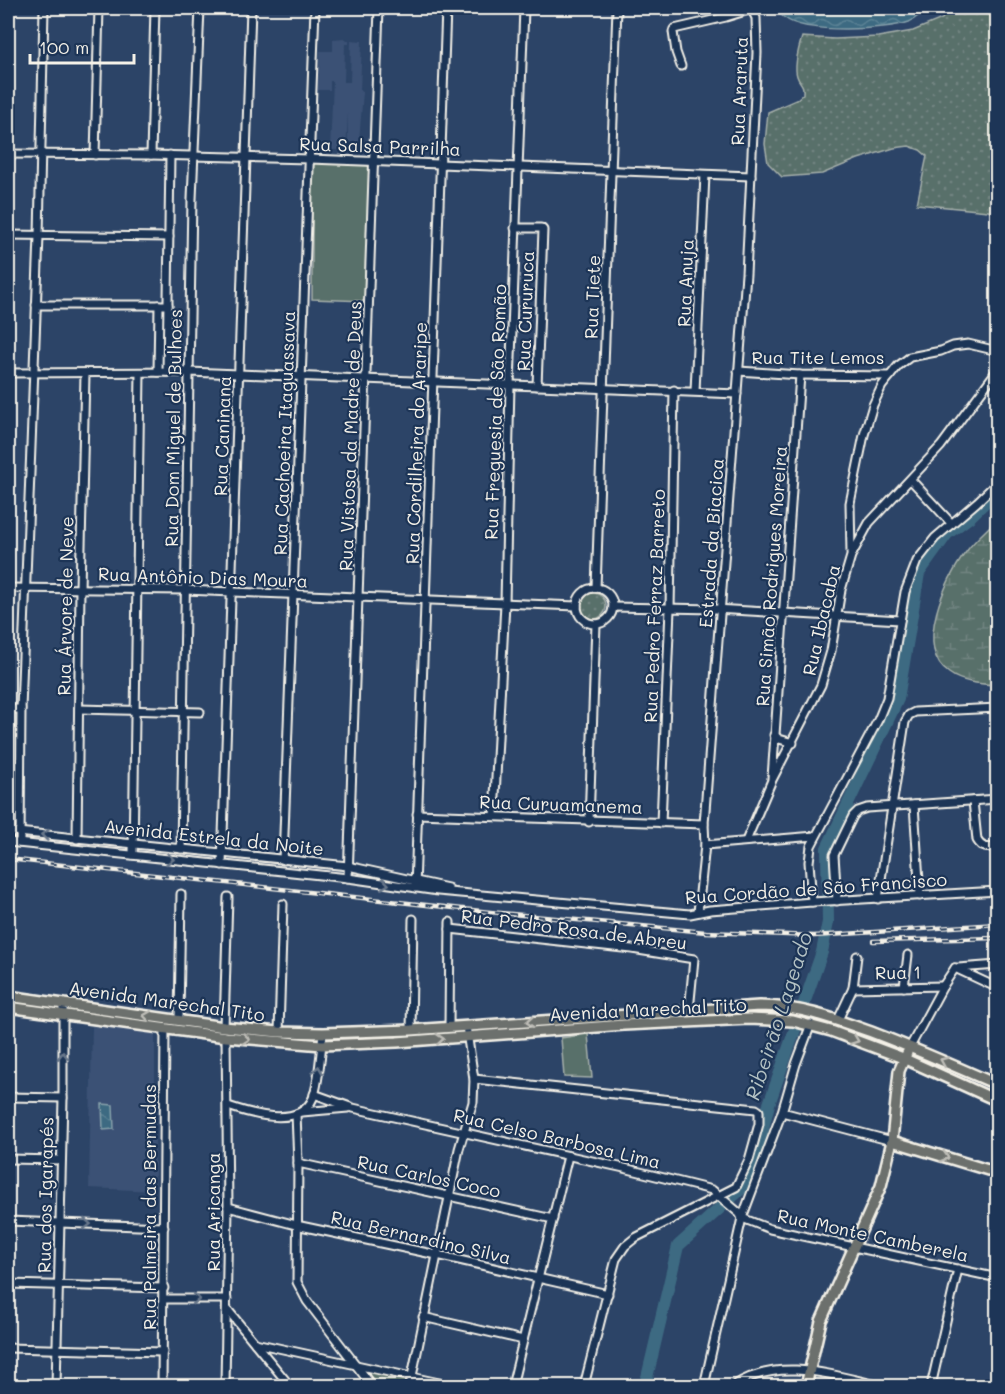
<svg xmlns="http://www.w3.org/2000/svg" width="1005" height="1394" font-family="Mali,sans-serif">
<style>
.built{fill:#3b5174}
.green{fill:url(#green-dots);stroke:#a6b0aa;stroke-width:1.5}
.wetland{fill:url(#wetland-marsh);stroke:#a6b0aa;stroke-width:1.5}
.pitch{fill:#596f6b;stroke:#a6b0aa;stroke-width:1.5}
.water{fill:url(#water-waves);stroke:#87a1ab;stroke-width:1.5}
.lines{fill:none;stroke-linecap:round;stroke-linejoin:round}
.river{stroke:#3e6b82;stroke-width:12}
.minor-casing{stroke:#f4f1e8;stroke-width:11}
.major-casing{stroke:#f4f1e8;stroke-width:14}
.minor{stroke:#1d3557;stroke-width:7}
.major{stroke:#6c706d;stroke-width:9}
.rail-casing{stroke:#f4f1e8;stroke-width:4.5}
.rail{stroke:#1d3557;stroke-width:2;stroke-dasharray:7;stroke-linecap:butt}
.oneway{stroke:#68778a}
.oneway2{stroke:#bebdb7}
.labels{text-anchor:middle;dominant-baseline:central;stroke-width:4.5;stroke-linejoin:round;paint-order:stroke}
.street-label{font-size:18px;fill:#f4f1e8;stroke:#1d3557}
.water-label{font-size:20px;font-style:italic;fill:#b4c2c4;stroke:#1d3557}
</style>
<defs>
<pattern id="green-dots" width="8" height="8" patternUnits="userSpaceOnUse" patternTransform="scale(1.5)"><rect width="8" height="8" fill="#596f6b"/><path d="M2 2h.1M6 6h.1" fill="none" stroke="#718480" stroke-width="1.8" stroke-linecap="round"/></pattern>
<pattern id="wetland-marsh" width="20" height="14" patternUnits="userSpaceOnUse" patternTransform="scale(1.5)"><rect width="20" height="14" fill="#596f6b"/><path d="M1 5h8M5 5V1M11 12h8M15 12V8" fill="none" stroke="#718480"/></pattern>
<pattern id="water-waves" width="16" height="10" patternUnits="userSpaceOnUse" patternTransform="scale(1.5)"><rect width="16" height="10" fill="#3e6b82"/><path d="M0 5q4-4 8 0t8 0" fill="none" stroke="#5a8194"/></pattern>
</defs>
<rect width="100%" height="100%" fill="#2c4467"/>
<filter id="ink" filterUnits="userSpaceOnUse"><feTurbulence type="fractalNoise" baseFrequency=".0167" numOctaves="2"/><feDisplacementMap in="SourceGraphic" scale="12" xChannelSelector="R" yChannelSelector="G"/><feConvolveMatrix kernelMatrix="1 2 1 2 8 2 1 2 1" color-interpolation-filters="sRGB"/></filter>
<g filter="url(#ink)">
<g class="built">
<polygon points="344,38 349,41 349,44 345,44 344,82 350,82 351,40 362,41 360,91 363,92 359,142 348,142 348,113 346,155 342,155 342,150 330,150 333,81 330,81 330,90 318,90 320,51 333,51 333,39"/>
<polygon points="92,1026 155,1034 155,1191 89,1188"/>
</g>
<g class="green">
<path d="M950 8H997V214L988 211 917 204 927 156 920 150 909 146 894 148 858 159 822 174 782 177 768 163 765 144 768 112 796 100 803 94C804 83 800 85 797 76 794 67 799 47 802 37L835 39 878 37 913 31 942 19Z"/>
<circle cx="593" cy="606" r="13"/>
<polygon points="354,1364 410,1377 408,1386 373,1386"/>
</g>
<path class="wetland" d="M997 519V685C982 684 962 683 949 673 913 648 946 578 966 552 974 540 987 530 997 519Z"/>
<g class="pitch">
<polygon points="312,161 371,164 366,301 312,299"/>
<polygon points="588,1034 592,1078 564,1077 561,1038"/>
</g>
<g class="water">
<path d="M776 8H818L833 11 852 9 868 11 883 8H928C922 12 916 19 909 22 887 30 804 34 785 18 781 16 778 11 776 8Z"/>
<polygon points="102,1104 113,1105 114,1129 103,1130"/>
</g>
<g class="lines">
<polyline class="river" points="645,1386 678,1246 750,1181 769,1104 822,952 828,922 827,848 898,699 919,573 947,534 970,517 998,490"/>
<g class="minor-casing">
<g id="minor">
<polyline points="681,66 676,52 673,32 674,29 726,17 752,9"/>
<polyline points="8,154 151,155 310,159 751,176"/>
<polyline points="95,155 99,8"/>
<polyline points="151,155 155,8"/>
<polyline points="515,228 541,228 543,230 537,386"/>
<polyline points="8,235 169,237"/>
<polyline points="36,305 168,305"/>
<polyline points="738,371 800,375 890,376"/>
<polyline points="158,372 159,305"/>
<polyline points="167,372 170,155"/>
<polyline points="8,373 189,372 737,394"/>
<polyline points="695,391 705,175"/>
<polyline points="911,480 952,524"/>
<polyline points="851,553 850,503 864,435 873,405 882,386 898,366 910,357 941,351 953,346 968,344 998,351"/>
<polyline points="8,588 185,590 577,606"/>
<polyline points="596,588 617,8"/>
<circle cx="595" cy="606" r="18"/>
<polyline points="613,607 715,609 900,620"/>
<polyline points="8,709 21,709"/>
<polyline points="79,709 200,712"/>
<polyline points="774,735 779,739 793,743"/>
<polyline points="772,778 800,375"/>
<path d="M973 801 977 840C982 849 988 848 998 847"/>
<polyline points="914,805 920,896"/>
<polyline points="417,814 704,824"/>
<polyline points="494,816 505,603 510,385 524,8"/>
<polyline points="589,822 596,624"/>
<polyline points="661,823 670,609 674,390"/>
<polyline points="8,831 348,866 448,888"/>
<polyline points="77,839 80,589 85,374"/>
<polyline points="746,841 772,780 821,685 831,651 841,590 851,556 869,523 941,446 998,369"/>
<polyline points="8,842 348,878 438,891 690,914 710,910 812,902 998,891"/>
<polyline points="20,843 21,709 39,236 44,8"/>
<polyline points="705,845 815,836"/>
<polyline points="181,849 192,199 200,8"/>
<polyline points="133,855 140,373"/>
<polyline points="283,860 315,8"/>
<polyline points="222,865 251,8"/>
<polyline points="348,878 379,8"/>
<polyline points="415,888 446,8"/>
<polyline points="878,899 905,722 909,715 915,712 998,708"/>
<polyline points="837,901 834,855 853,816 858,811 867,808 998,799"/>
<polyline points="812,902 809,862 811,846 878,720 887,698 905,592 917,561 935,538 977,502 998,482"/>
<polyline points="698,912 705,845 704,824 746,274 757,53 756,18 751,8"/>
<polyline points="450,929 632,949 694,959 689,1011"/>
<polyline points="955,968 998,988"/>
<polyline points="958,968 998,965"/>
<polyline points="904,987 908,955"/>
<polyline points="853,988 943,986"/>
<polyline points="179,1020 181,894"/>
<polyline points="838,1020 853,988 857,956"/>
<polyline points="224,1027 228,897"/>
<polyline points="449,1027 450,922"/>
<polyline points="411,1030 413,919"/>
<polyline points="279,1032 283,904"/>
<polyline points="910,1047 943,986 955,968"/>
<polyline points="474,1079 756,1109 759,1111 759,1124 749,1160 736,1187 635,1238 625,1246 616,1259 584,1386"/>
<polyline points="314,1094 353,1108 624,1168 712,1190 739,1213 742,1218"/>
<polyline points="8,1097 63,1098"/>
<path d="M228 1106C251 1114 300 1129 313 1098 319 1084 321 1050 323 1033"/>
<polyline points="302,1112 348,1108"/>
<polyline points="782,1112 892,1141"/>
<polyline points="296,1114 298,1163 297,1282 307,1301 372,1386"/>
<polyline points="8,1159 61,1160"/>
<polyline points="298,1163 553,1219"/>
<polyline points="228,1207 296,1225 437,1255 608,1294"/>
<polyline points="742,1218 770,1229 998,1278"/>
<polyline points="8,1221 164,1227"/>
<polyline points="8,1284 164,1288"/>
<polyline points="164,1299 227,1299"/>
<polyline points="227,1309 290,1386"/>
<polyline points="423,1317 523,1340"/>
<polyline points="255,1343 453,1386"/>
<polyline points="8,1348 163,1352"/>
<polyline points="56,1386 63,1098 63,1003"/>
<polyline points="162,1386 165,1028"/>
<polyline points="225,1386 228,1207 226,1037"/>
<polyline points="410,1386 459,1149 473,1102 474,1079 466,1026"/>
<polyline points="512,1386 568,1156"/>
<polyline points="704,1386 742,1218 782,1112 796,1064 811,1024"/>
<path d="M733 1386C779 1356 832 1375 881 1386"/>
<polyline points="931,1386 958,1269"/>
</g>
</g>
<g class="major-casing">
<g id="major">
<path d="M8 996 224 1027 279 1032 323 1033 411 1030 759 1006C802 1006 835 1019 874 1033 916 1049 957 1067 998 1085"/>
<polyline points="8,1007 226,1037 322,1045 397,1042 624,1025 749,1019 793,1021 831,1031 903,1058 998,1101"/>
<polyline points="892,1141 998,1173"/>
<polyline points="806,1386 821,1321 881,1186 892,1141 899,1071 907,1053"/>
</g>
</g>
<use href="#minor" class="minor"/>
<use href="#major" class="major"/>
<g class="rail-casing">
<g id="rail">
<polyline points="8,859 490,912 706,932 814,936 998,924"/>
<polyline points="873,941 998,938"/>
</g>
</g>
<use href="#rail" class="rail"/>
</g>
<defs><path id="oneway-chevron" d="M-2-3.5L2.5 0L-2 3.5" fill="none" stroke-width="1.6" stroke-linecap="round" stroke-linejoin="round" transform="scale(1.5)"/></defs>
<g class="oneway">
<use href="#oneway-chevron" transform="translate(45 835) rotate(-174)"/>
<use href="#oneway-chevron" transform="translate(170 859) rotate(6)"/>
<use href="#oneway-chevron" transform="translate(385 884) rotate(8)"/>
<use href="#oneway-chevron" transform="translate(63 1056) rotate(-90)"/>
<use href="#oneway-chevron" transform="translate(318 1070) rotate(-82)"/>
<use href="#oneway-chevron" transform="translate(87 1224) rotate(2)"/>
<use href="#oneway-chevron" transform="translate(196 1299)"/>
</g>
<g class="oneway2">
<use href="#oneway-chevron" transform="translate(147 1016) rotate(-172)"/>
<use href="#oneway-chevron" transform="translate(530 1022) rotate(176)"/>
<use href="#oneway-chevron" transform="translate(246 1039) rotate(6)"/>
<use href="#oneway-chevron" transform="translate(440 1039) rotate(-4)"/>
<use href="#oneway-chevron" transform="translate(855 1040) rotate(21)"/>
<use href="#oneway-chevron" transform="translate(944 1061) rotate(-157)"/>
<use href="#oneway-chevron" transform="translate(945 1157) rotate(17)"/>
</g>
</g>
<g class="labels">
<g class="street-label">
<text transform="translate(739 91) rotate(-88)">Rua Araruta</text>
<text transform="translate(380 146) rotate(2)">Rua Salsa Parrilha</text>
<text transform="translate(685 283) rotate(-88)">Rua Anuja</text>
<text transform="translate(592 297) rotate(-88)">Rua Tiete</text>
<text transform="translate(525 311) rotate(-88)">Rua Cururuca</text>
<text x="818" y="357">Rua Tite Lemos</text>
<text transform="translate(495 412) rotate(-88)">Rua Freguesia de São Romão</text>
<text transform="translate(173 428) rotate(-89)">Rua Dom Miguel de Bulhoes</text>
<text transform="translate(284 433) rotate(-88)">Rua Cachoeira Itaguassava</text>
<text transform="translate(222 436) rotate(-88)">Rua Caninana</text>
<text transform="translate(350 436) rotate(-88)">Rua Vistosa da Madre de Deus</text>
<text transform="translate(416 443) rotate(-88)">Rua Cordilheira do Araripe</text>
<text transform="translate(711 543) rotate(-86)">Estrada da Biacica</text>
<text transform="translate(771 576) rotate(-86)">Rua Simão Rodrigues Moreira</text>
<text transform="translate(203 577) rotate(2)">Rua Antônio Dias Moura</text>
<text transform="translate(65 606) rotate(-89)">Rua Árvore de Neve</text>
<text transform="translate(654 606) rotate(-88)">Rua Pedro Ferraz Barreto</text>
<text transform="translate(821 620) rotate(-77)">Rua Ibacaba</text>
<text transform="translate(561 804) rotate(2)">Rua Curuamanema</text>
<text transform="translate(214 837) rotate(6)">Avenida Estrela da Noite</text>
<text transform="translate(816 888) rotate(-4)">Rua Cordão de São Francisco</text>
<text transform="translate(574 929) rotate(7)">Rua Pedro Rosa de Abreu</text>
<text transform="translate(898 972) rotate(-1)">Rua 1</text>
<text transform="translate(167 1001) rotate(8)">Avenida Marechal Tito</text>
<text transform="translate(648 1009) rotate(-3)">Avenida Marechal Tito</text>
<text transform="translate(557 1138) rotate(13)">Rua Celso Barbosa Lima</text>
<text transform="translate(429 1176) rotate(12)">Rua Carlos Coco</text>
<text transform="translate(45 1195) rotate(-89)">Rua dos Igarapés</text>
<text transform="translate(149 1207) rotate(-90)">Rua Palmeira das Bermudas</text>
<text transform="translate(213 1212) rotate(-90)">Rua Aricanga</text>
<text transform="translate(873 1235) rotate(12)">Rua Monte Camberela</text>
<text transform="translate(421 1237) rotate(13)">Rua Bernardino Silva</text>
</g>
<g class="water-label">
<text transform="translate(778 1016) rotate(-72)">Ribeirão Lageado</text>
</g>
</g>
<rect width="1005" height="1394" fill="none" stroke="#1d3557" stroke-width="30"/>
<rect x="15" y="15" width="975" height="1364" fill="none" stroke="#f4f1e8" stroke-width="2" filter="url(#ink)"/>
<path d="M30 54v9h104v-9" fill="none" stroke="#f4f1e8" stroke-width="3"/>
<text x="39" y="54" font-size="18" fill="#f4f1e8" stroke="#1d3557" stroke-width="4.5" paint-order="stroke">100 m</text>
</svg>
